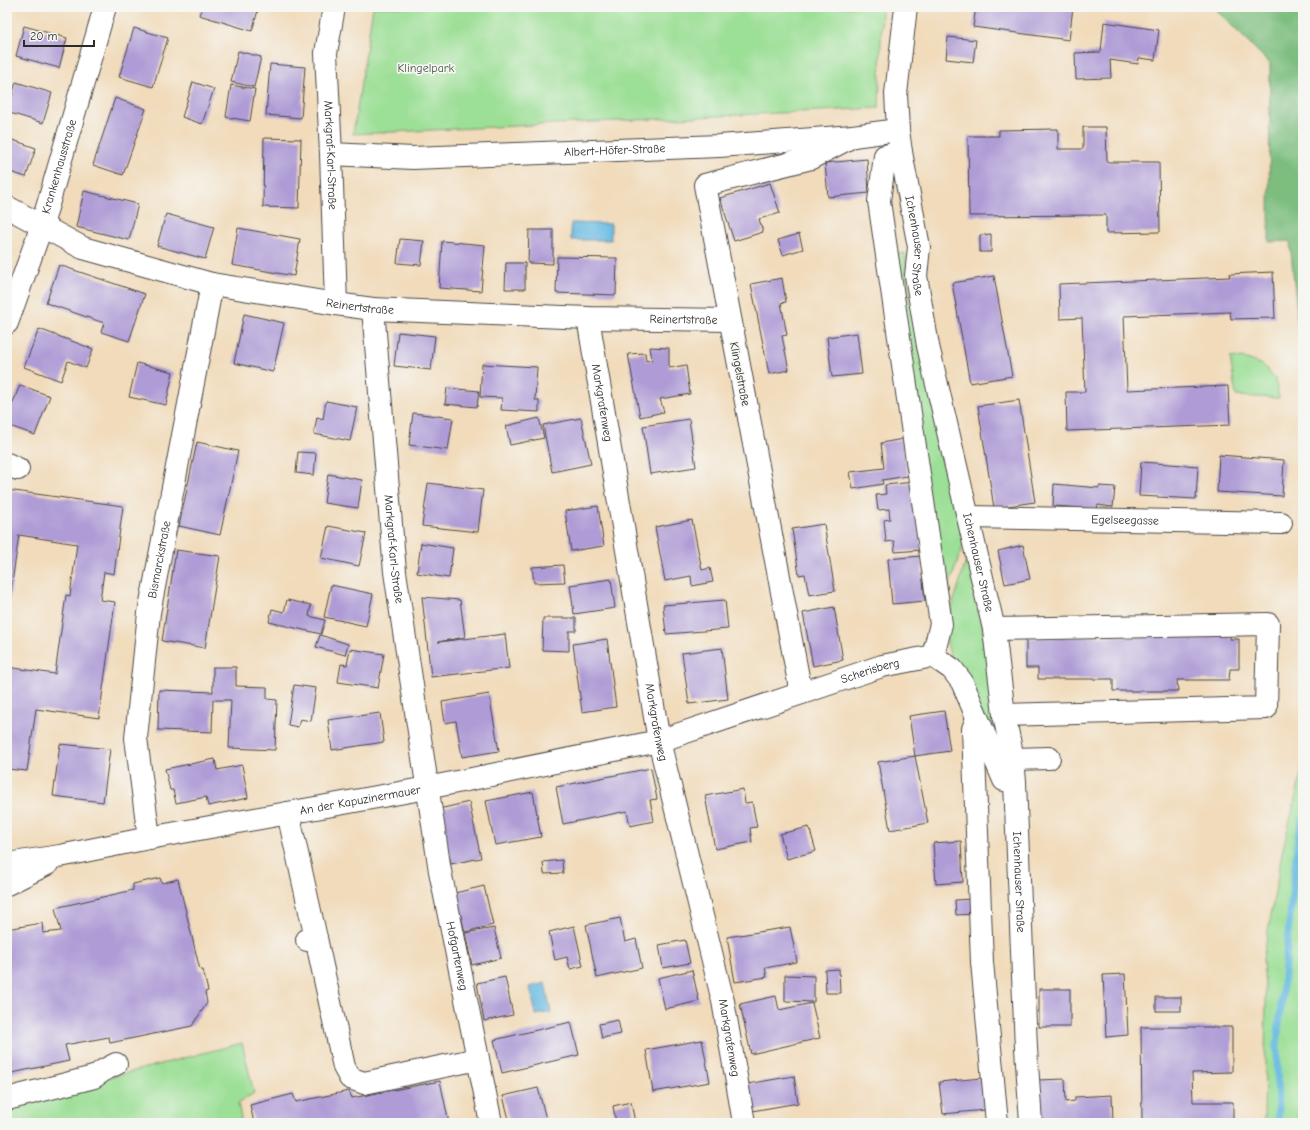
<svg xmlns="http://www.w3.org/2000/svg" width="1310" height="1130" font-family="'Comic Neue',sans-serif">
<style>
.green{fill:#9cdf96;stroke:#648560}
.forest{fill:#7dbe7f;stroke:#547455}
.water{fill:#66bae2;stroke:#487286}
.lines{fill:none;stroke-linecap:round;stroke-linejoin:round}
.stream{stroke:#66bae2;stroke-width:7}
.building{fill:#af9cd6}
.minor-casing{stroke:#494541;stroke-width:24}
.minor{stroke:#fff;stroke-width:22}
.labels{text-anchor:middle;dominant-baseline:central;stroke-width:3.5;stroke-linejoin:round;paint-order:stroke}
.park-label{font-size:12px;fill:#475846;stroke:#f6f6f2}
.street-label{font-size:12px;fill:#2b2b2b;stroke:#f6f6f2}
</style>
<rect width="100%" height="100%" fill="#f6f6f2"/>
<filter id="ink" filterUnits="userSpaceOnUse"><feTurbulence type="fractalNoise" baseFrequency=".025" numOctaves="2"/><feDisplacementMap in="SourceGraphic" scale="8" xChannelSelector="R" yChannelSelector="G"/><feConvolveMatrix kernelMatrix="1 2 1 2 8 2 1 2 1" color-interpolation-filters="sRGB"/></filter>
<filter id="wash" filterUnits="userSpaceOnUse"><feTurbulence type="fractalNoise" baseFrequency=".012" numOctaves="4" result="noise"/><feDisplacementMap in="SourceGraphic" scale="16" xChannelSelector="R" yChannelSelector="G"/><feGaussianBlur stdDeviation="0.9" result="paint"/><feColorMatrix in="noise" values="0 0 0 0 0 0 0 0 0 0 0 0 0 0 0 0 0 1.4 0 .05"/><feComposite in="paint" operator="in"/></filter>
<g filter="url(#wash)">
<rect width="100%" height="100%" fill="#f1dbbb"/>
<g class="green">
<polygon points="373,7 882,7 879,108 353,134"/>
<polygon points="905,253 911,308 964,543 943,603 891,255"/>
<polygon points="1230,357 1247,359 1263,365 1275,379 1279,398 1236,396"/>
<polygon points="970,560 1004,745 995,746 950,658 945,630 966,561"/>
<polygon points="1303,767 1303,1097 1296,1123 1264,1123 1266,1003 1263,959 1282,853"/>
<polygon points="242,1043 254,1093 238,1103 242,1123 7,1123 7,1104"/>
</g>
<polygon class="forest" points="1213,7 1296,7 1303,12 1303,378 1290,241 1269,242 1270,64"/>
<g class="water">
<polygon points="571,223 611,224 611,240 571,240"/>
<polygon points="545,983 551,1012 536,1015 530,987"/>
</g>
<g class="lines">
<polyline class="stream" points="1278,1123 1277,1045 1298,836 1303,819"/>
</g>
<g id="blocks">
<g class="building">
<polygon points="202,7 259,7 252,31 199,15"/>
<polygon points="976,7 1073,7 1069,40 973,27"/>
<polygon points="1104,22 1159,30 1155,60 1139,58 1138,64 1110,60 1111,78 1076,79 1075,53 1101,52"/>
<polygon points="24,26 67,38 59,68 16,56"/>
<polygon points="134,28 168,38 153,87 119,77"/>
<polygon points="948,37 976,40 973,62 946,59"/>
<polygon points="238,51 261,57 254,87 231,82"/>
<polygon points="270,64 305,67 301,118 266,115"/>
<polygon points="16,82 52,93 43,123 7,112"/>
<polygon points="193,82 214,89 202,124 182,117"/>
<polygon points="231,85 255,89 250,121 226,117"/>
<polygon points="115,98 146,109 123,175 93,165"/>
<polygon points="1083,127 1106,127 1107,162 1159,162 1160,232 1106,233 1106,215 969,216 968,136 999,136 999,130 1058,129 1058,149 1083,149"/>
<polygon points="7,138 36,148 26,177 7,171"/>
<polygon points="264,138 301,139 299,208 263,207"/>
<polygon points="867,159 869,193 828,197 825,163"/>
<polygon points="770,183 780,213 759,219 763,232 734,241 720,198"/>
<polygon points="84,191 138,204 129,240 76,227"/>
<polygon points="166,214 214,227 205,259 157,246"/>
<polygon points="238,228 300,239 294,276 232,265"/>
<polygon points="529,230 553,230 553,264 528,263"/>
<polygon points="799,234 803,249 783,255 778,240"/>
<polygon points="991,234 991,252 980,252 980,235"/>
<polygon points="400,239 424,241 421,265 397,263"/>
<polygon points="442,241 485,245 481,291 439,288"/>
<polygon points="557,257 617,258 616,295 556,293"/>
<polygon points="506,263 525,263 525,289 505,289"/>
<polygon points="59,265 145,294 129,341 101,332 104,323 46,303"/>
<polygon points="1273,272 1275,318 1231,319 1230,312 1124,316 1127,390 1228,386 1230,425 1067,431 1066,392 1085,392 1082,318 1060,319 1059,284 1230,277 1229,274"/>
<polygon points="994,276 1012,376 970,383 952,283"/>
<polygon points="782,278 786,302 781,303 787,335 782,336 789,370 769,374 751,284"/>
<polygon points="244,314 284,323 273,372 234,363"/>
<polygon points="39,329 93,349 86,368 68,361 61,381 24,367"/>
<polygon points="398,332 435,336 431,370 394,366"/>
<polygon points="857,333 862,374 832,377 827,337"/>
<polygon points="650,347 669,348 669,368 686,365 690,394 660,399 664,412 640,417 628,354 645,353 646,361 652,360"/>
<polygon points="137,363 173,372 166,405 129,397"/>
<polygon points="482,364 537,367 535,400 539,400 539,412 501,410 502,398 480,397"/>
<polygon points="20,385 50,396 35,435 7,425 7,417"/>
<polygon points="447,388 479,391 477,407 445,404"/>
<polygon points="1019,400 1035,502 994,508 978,406"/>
<polygon points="326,401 357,407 350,441 314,434 317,417 323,419"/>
<polygon points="413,413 453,418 448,450 409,445"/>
<polygon points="539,418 544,438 510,445 506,426"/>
<polygon points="581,418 591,464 552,472 543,425"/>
<polygon points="689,419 696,467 650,474 643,426"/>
<polygon points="903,439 908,476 882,480 883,484 853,489 850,472 884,468 881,443"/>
<polygon points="197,442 238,451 220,535 179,526"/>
<polygon points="298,452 316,453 314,475 296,473"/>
<polygon points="1219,455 1284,460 1282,496 1217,492"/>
<polygon points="1141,462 1198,466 1196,499 1139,496"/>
<polygon points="328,474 362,480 358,508 324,503"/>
<polygon points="914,482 921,550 895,552 894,541 886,542 884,520 890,519 889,509 878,510 876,495 886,494 885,485"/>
<polygon points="428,483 483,490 478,532 422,526"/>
<polygon points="1054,484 1099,488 1099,486 1115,487 1113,507 1098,505 1097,509 1053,506"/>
<polygon points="7,490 123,506 114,574 104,572 100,600 115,602 99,718 36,709 27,771 7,769 7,667 55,674 66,595 70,596 77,544 19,535 7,617"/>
<polygon points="598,506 604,546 571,551 565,511"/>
<polygon points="692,520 702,570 710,568 713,582 692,586 691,576 665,581 655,527"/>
<polygon points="824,524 835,591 809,595 805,574 799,575 792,529"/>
<polygon points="328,526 366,533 359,566 321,558"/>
<polygon points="421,543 453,548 449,578 417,573"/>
<polygon points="1023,545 1030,579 1005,584 998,551"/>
<polygon points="176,550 220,556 205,648 162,641"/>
<polygon points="921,556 925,601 892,604 888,559"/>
<polygon points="563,565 565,582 534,583 532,567"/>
<polygon points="611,579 615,608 574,614 570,585"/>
<polygon points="331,585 373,594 366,626 324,617"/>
<polygon points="422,597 460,600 465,637 438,642 505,634 509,668 431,677"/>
<polygon points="287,600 311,605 309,616 325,620 321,634 269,622 272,609 284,612"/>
<polygon points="725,600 728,629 666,634 663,605"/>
<polygon points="834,607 843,660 813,666 803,613"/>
<polygon points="543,618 576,618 576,631 569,631 569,651 542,650"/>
<polygon points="1230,634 1230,639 1239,639 1239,669 1230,669 1229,680 1177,680 1178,691 1113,691 1113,679 1038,679 1038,668 1026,668 1026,638"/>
<polygon points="320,635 348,644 345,655 316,647"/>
<polygon points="607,639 616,707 582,712 573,644"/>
<polygon points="722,648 728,699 689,704 682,653"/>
<polygon points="350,649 384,654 378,688 338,682 341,664 347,665"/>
<polygon points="213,667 236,667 236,686 267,687 267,699 277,700 275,750 229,748 231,700 213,700 212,732 158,730 159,690 213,692"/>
<polygon points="294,685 316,688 311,721 300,719 298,727 288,725"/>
<polygon points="489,694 499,751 462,757 456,721 445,723 442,702"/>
<polygon points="944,711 950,751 915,756 928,823 890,830 878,762 915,756 909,716"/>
<polygon points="380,713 384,742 332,750 328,720"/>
<polygon points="60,744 110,749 103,802 53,796"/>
<polygon points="215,759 217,770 242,765 248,798 208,806 206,797 176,803 173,790 170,790 165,769"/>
<polygon points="651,768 657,799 650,800 654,821 630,826 627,811 563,824 556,787"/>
<polygon points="743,789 745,803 752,802 757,827 750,828 752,842 715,849 705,796"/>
<polygon points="533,792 541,837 495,845 486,801"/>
<polygon points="469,802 481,858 451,864 439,809"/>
<polygon points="809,827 816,851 787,859 780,834"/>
<polygon points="961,841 963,882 936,884 933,843"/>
<polygon points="562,860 563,873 544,874 543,862"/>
<polygon points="160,878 162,883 178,879 200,970 203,970 208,991 205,992 207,1003 192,1026 110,1043 109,1037 65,1045 69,1061 7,1074 7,929 42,923 43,933 61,931 55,908 133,890 133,884"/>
<polygon points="484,886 493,925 465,932 455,893"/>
<polygon points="973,899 974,914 956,915 955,900"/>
<polygon points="620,918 625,942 636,939 642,968 597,978 586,925"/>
<polygon points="574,926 583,966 570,969 567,957 555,960 549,932"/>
<polygon points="790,927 797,962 765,968 767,977 735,982 727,937"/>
<polygon points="494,928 501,958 472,965 465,933"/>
<polygon points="685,940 690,963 663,968 659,945"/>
<polygon points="839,969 840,993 826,993 825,970"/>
<polygon points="692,970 699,1001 665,1009 658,978"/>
<polygon points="1125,974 1128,1035 1106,1037 1103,975"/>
<polygon points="785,975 814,976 814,1002 785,1001"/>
<polygon points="505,977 513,1015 484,1021 477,983"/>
<rect x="1039" y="989" width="31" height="38"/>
<polygon points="776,996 779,1010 812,1003 820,1038 751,1054 740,1004"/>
<rect x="1156" y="997" width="25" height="14"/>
<polygon points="618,1020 621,1034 602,1038 599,1024"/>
<polygon points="571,1022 579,1055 502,1073 494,1040"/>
<polygon points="1141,1027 1232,1027 1232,1072 1192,1073 1193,1102 1233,1102 1233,1123 1142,1123"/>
<polygon points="702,1040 710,1082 653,1092 646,1050"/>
<polygon points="794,1076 798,1103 752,1111 747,1084"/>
<polygon points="982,1078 985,1110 943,1114 939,1082"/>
<polygon points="1065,1079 1066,1102 1075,1101 1075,1097 1112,1095 1113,1121 1040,1123 1038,1080"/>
<polygon points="440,1081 449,1123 254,1123 250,1105 293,1094 296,1102 349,1091 352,1098"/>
<polygon points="538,1088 547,1123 510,1123 503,1096"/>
<polygon points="631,1102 635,1123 616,1123 613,1106"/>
</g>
</g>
</g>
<g filter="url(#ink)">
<use href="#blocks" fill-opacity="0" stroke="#494541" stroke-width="1"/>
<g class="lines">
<g class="minor-casing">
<g id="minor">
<path id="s1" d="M334 7 326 53 331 154 336 304"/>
<path id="s2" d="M906 7 896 94 898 130 901 152 919 247 916 276 928 346 994 629 1004 715 1013 759 1015 782 1026 1048 1031 1123"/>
<polyline points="901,152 885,156 879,201 941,624 933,656"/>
<path id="s3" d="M331 154 413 158 719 146 853 136 898 130"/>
<path id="s4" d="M7 207 83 248 212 284 336 304 373 309 588 318 730 320"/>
<path id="s5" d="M373 309 395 572 440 871 491 1123"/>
<path id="s6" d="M588 318 659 741 723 1001 744 1123"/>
<path id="s7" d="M7 323 42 225 105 7"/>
<polyline points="7,464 18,469"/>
<path id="s8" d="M969 517 1281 523"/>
<polyline points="994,629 1268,624 1266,708 1004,715"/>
<polyline points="801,693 705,185 811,158 853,136"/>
<polyline points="976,721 973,729 982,962 997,1123"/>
<polyline points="1013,759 1049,758"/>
<polyline points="288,813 316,938 307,940"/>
<path id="s9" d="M149 838 136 738 149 613 212 284"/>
<path id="s10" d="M7 864 60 856 149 838 427 788 659 741 882 666 933 656 952 669 962 682 1004 780 1015 782"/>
<polyline points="7,884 47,864"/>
<polyline points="316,938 344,1067 350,1078 364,1083 478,1059"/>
<polyline points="7,1099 94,1077 104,1070 116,1064"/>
</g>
</g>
<use href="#minor" class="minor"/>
</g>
</g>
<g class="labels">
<g class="park-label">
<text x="426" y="68">Klingelpark</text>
</g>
<g class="street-label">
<text stroke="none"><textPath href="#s3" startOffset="284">Albert-Höfer-Straße</textPath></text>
<text stroke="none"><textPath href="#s1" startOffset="149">Markgraf-Karl-Straße</textPath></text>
<text stroke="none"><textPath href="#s7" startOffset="165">Krankenhausstraße</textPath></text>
<text stroke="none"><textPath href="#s2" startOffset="241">Ichenhauser Straße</textPath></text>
<text stroke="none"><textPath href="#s4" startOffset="370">Reinertstraße</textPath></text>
<text stroke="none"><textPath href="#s4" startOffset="694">Reinertstraße</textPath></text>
<text transform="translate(740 374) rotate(79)">Klingelstraße</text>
<text stroke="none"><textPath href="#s6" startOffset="86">Markgrafenweg</textPath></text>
<text stroke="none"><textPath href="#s8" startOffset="156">Egelseegasse</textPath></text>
<text stroke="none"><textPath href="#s5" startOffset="241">Markgraf-Karl-Straße</textPath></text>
<text stroke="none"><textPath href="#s9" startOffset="281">Bismarckstraße</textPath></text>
<text stroke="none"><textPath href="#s2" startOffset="565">Ichenhauser Straße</textPath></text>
<text stroke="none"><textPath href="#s10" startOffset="886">Scherisberg</textPath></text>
<text stroke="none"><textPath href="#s6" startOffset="410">Markgrafenweg</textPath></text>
<text stroke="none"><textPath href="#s10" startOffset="359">An der Kapuzinermauer</textPath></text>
<text stroke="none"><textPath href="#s2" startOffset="888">Ichenhauser Straße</textPath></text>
<text stroke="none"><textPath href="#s5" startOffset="653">Hofgartenweg</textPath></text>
<text stroke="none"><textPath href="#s6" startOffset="734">Markgrafenweg</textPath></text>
</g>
</g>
<rect width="1310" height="1130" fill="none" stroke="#f6f6f2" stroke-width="24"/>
<path d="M24 40v6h70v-6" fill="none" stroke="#2b2b2b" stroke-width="2"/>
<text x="30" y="40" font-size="12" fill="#2b2b2b" stroke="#f6f6f2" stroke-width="3" paint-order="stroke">20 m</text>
</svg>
